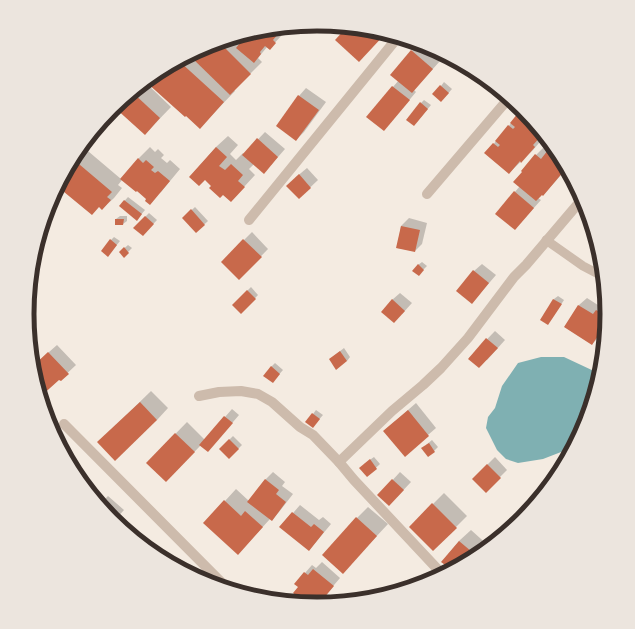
<svg xmlns="http://www.w3.org/2000/svg" width="635" height="629" font-family="Commissioner,sans-serif">
<style>
.water{fill:#7fb0b2}
.shadow{fill:#0003}
.building{fill:#c8694b}
.lines{fill:none;stroke-linecap:round;stroke-linejoin:round}
.service{stroke:#cdbbac;stroke-width:9}
.minor{stroke:#cdbbac;stroke-width:10}
.rim{fill:none;stroke:#3b302b;stroke-width:5}
</style>
<rect width="100%" height="100%" fill="#f4ebe1"/>
<polygon class="water" points="541,357 564,357 596,372 601,376 586,426 574,447 543,459 518,463 506,459 497,450 486,428 488,417 495,408 502,386 518,363"/>
<g class="shadow">
<polygon points="284,27 280,32 282,35 269,49 267,47 258,58 262,62 234,90 235,91 211,116 186,115 185,116 146,81 156,73 207,46 237,37 242,42 250,33 261,30"/>
<polygon points="348,27 374,30 385,33 336,40"/>
<polygon points="419,43 440,61 414,90 416,92 391,122 367,117 399,80 412,51"/>
<polygon points="145,82 171,107 145,134 115,107"/>
<polygon points="444,82 452,89 445,97 441,86"/>
<polygon points="306,88 326,102 304,132 296,140 277,126 299,96"/>
<polygon points="424,100 431,105 417,122 421,103"/>
<polygon points="523,109 545,136 533,150 509,173 486,153"/>
<polygon points="265,132 285,149 271,165 254,164 249,169 255,175 231,201 205,179 190,177 216,147 228,136 238,145 230,154 236,160 243,153 244,154"/>
<polygon points="547,144 551,148 553,146 559,153 567,168 554,183 543,195 542,194 538,198 541,200 515,229 497,213 520,186 536,155"/>
<polygon points="82,146 121,179 138,159 150,147 155,152 158,149 164,155 161,158 167,163 170,160 180,169 161,192 148,199 122,180 118,185 122,188 114,198 102,209 99,206 92,214 59,186 76,153"/>
<polygon points="307,168 318,180 299,198 295,178"/>
<polygon points="128,197 145,210 140,216 120,206"/>
<polygon points="195,207 208,221 196,232 183,218"/>
<polygon points="149,213 157,220 143,235 135,227"/>
<polygon points="120,216 127,216 127,221 123,224 116,219"/>
<polygon points="409,218 427,223 422,244 415,251 397,248 401,226"/>
<polygon points="252,232 268,249 239,279 222,262"/>
<polygon points="114,237 120,241 111,252 111,240"/>
<polygon points="128,245 132,248 124,256 120,252"/>
<polygon points="422,262 427,266 422,271 418,265"/>
<polygon points="482,264 496,275 472,303 474,271"/>
<polygon points="251,287 258,295 241,313 233,305"/>
<polygon points="400,293 412,303 402,314 392,300"/>
<polygon points="558,296 564,300 551,320 541,319 554,299"/>
<polygon points="587,298 601,307 604,303 607,305 608,315 607,325 600,336 592,344 565,327 579,305"/>
<polygon points="495,331 505,340 487,360 469,358"/>
<polygon points="57,345 76,365 60,380 59,379 40,395 32,367"/>
<polygon points="344,348 350,357 347,361 330,359"/>
<polygon points="275,363 283,370 276,378 271,367"/>
<polygon points="151,391 168,408 157,420 110,431"/>
<polygon points="416,403 436,428 405,455 384,431"/>
<polygon points="232,409 239,415 215,443 201,445 166,481 147,463 187,422 205,440"/>
<polygon points="316,410 323,415 316,423 307,422"/>
<polygon points="233,436 242,445 229,458 220,449"/>
<polygon points="432,440 438,447 434,451 426,445"/>
<polygon points="374,457 380,464 367,476 364,464"/>
<polygon points="495,457 507,470 486,491 473,479"/>
<polygon points="273,472 285,482 282,486 293,494 279,512 272,520 270,519 249,542 225,501 236,489 249,501 265,480"/>
<polygon points="400,472 411,482 397,497 379,495"/>
<polygon points="444,493 467,516 433,550 410,527"/>
<polygon points="108,496 124,510 114,521 97,502 100,499 102,502"/>
<polygon points="300,505 319,520 323,517 331,524 316,542 309,550 281,527"/>
<polygon points="368,507 388,524 343,572 357,518"/>
<polygon points="471,530 490,547 479,556 453,570 443,561 459,541"/>
<polygon points="322,562 340,578 317,605 308,604 299,587 305,573 312,565 316,568"/>
</g>
<g class="building">
<polygon points="347,27 374,30 386,33 359,62 335,40"/>
<polygon points="271,29 278,34 273,40 276,43 270,50 265,46 260,52 261,54 254,63 236,48 248,33 250,35 252,32 261,30"/>
<polygon points="219,42 251,74 230,95 189,55 207,46"/>
<polygon points="411,50 433,69 412,93 390,75"/>
<polygon points="179,61 224,102 200,129 186,116 185,117 146,82 156,73"/>
<polygon points="440,85 449,93 441,102 432,94"/>
<polygon points="392,86 410,100 384,131 366,117"/>
<polygon points="132,92 160,118 145,135 114,107"/>
<polygon points="298,95 319,110 296,141 276,126"/>
<polygon points="420,102 428,109 414,126 406,120"/>
<polygon points="518,113 543,134 533,145 535,147 521,163 520,161 509,174 484,153 493,143 498,147 500,145 495,141 508,125 513,129 515,127 510,123"/>
<polygon points="257,138 278,157 264,174 242,155"/>
<polygon points="552,145 559,153 565,165 562,168 564,171 543,196 542,195 536,201 513,182 522,172 521,171 535,154 541,159"/>
<polygon points="216,147 227,157 219,166 225,170 231,164 243,175 238,181 245,187 231,202 223,195 220,198 209,188 211,186 205,180 199,186 189,177"/>
<polygon points="138,158 143,163 146,160 154,167 151,170 155,173 158,171 170,181 150,205 145,201 146,199 137,191 136,192 120,179"/>
<polygon points="73,159 112,192 107,197 111,200 102,210 99,207 92,215 58,187"/>
<polygon points="299,174 311,188 299,199 286,186"/>
<polygon points="514,191 534,208 515,230 495,214"/>
<polygon points="124,200 142,214 137,221 119,206"/>
<polygon points="191,209 205,225 196,233 182,218"/>
<polygon points="145,216 154,224 143,236 133,228"/>
<polygon points="115,219 124,219 123,225 115,225"/>
<polygon points="401,226 420,230 415,252 396,248"/>
<polygon points="110,239 117,245 108,257 101,251"/>
<polygon points="243,239 262,257 239,280 221,262"/>
<polygon points="124,247 129,253 124,258 119,252"/>
<polygon points="418,264 424,270 419,276 412,271"/>
<polygon points="473,270 489,283 472,304 456,291"/>
<polygon points="247,290 256,299 241,314 232,305"/>
<polygon points="392,299 405,311 394,323 381,312"/>
<polygon points="553,299 562,304 548,325 540,320"/>
<polygon points="578,305 593,314 596,310 608,317 607,322 592,345 564,327"/>
<polygon points="486,338 498,348 479,368 468,359"/>
<polygon points="340,351 347,361 336,370 329,359"/>
<polygon points="48,352 69,374 61,381 59,380 40,397 33,371 32,367"/>
<polygon points="271,366 280,374 273,383 263,376"/>
<polygon points="140,402 157,420 115,461 97,442"/>
<polygon points="408,410 429,436 405,457 383,431"/>
<polygon points="312,413 320,419 313,428 305,422"/>
<polygon points="224,416 233,423 208,452 199,445"/>
<polygon points="175,433 195,452 166,482 146,463"/>
<polygon points="229,439 239,449 229,459 219,449"/>
<polygon points="429,443 435,452 428,457 421,448"/>
<polygon points="370,459 377,469 367,477 359,468"/>
<polygon points="487,464 501,478 486,493 472,479"/>
<polygon points="265,479 279,490 276,494 286,502 272,521 247,502"/>
<polygon points="392,479 404,490 389,506 377,495"/>
<polygon points="224,500 241,516 245,511 263,527 238,555 203,523"/>
<polygon points="432,503 457,528 433,551 409,527"/>
<polygon points="292,512 311,527 314,524 324,532 309,551 279,527"/>
<polygon points="356,517 377,536 343,574 322,555"/>
<polygon points="459,541 478,557 452,570 441,562"/>
<polygon points="313,569 334,586 318,605 306,604 293,593 298,587 294,584 304,572 308,575"/>
</g>
<g class="lines">
<polyline class="service" points="546,240 583,266 604,277"/>
<g class="minor">
<polyline points="427,194 509,98"/>
<polyline points="249,220 398,37"/>
<polyline points="199,396 219,392 241,391 258,394 272,402 300,427 313,435 339,462 392,411 423,385 441,368 468,338 514,277 526,265 583,198"/>
<polyline points="64,424 228,589"/>
<polyline points="339,462 354,480 443,575"/>
</g>
</g>
<path d="M0 0H635V629H0ZM34 314a283 283 0 1 1 566 0a283 283 0 1 1-566 0Z" fill="#ece5de" fill-rule="evenodd"/>
<path class="rim" d="M34 314a283 283 0 1 1 566 0a283 283 0 1 1-566 0Z"/>
</svg>
